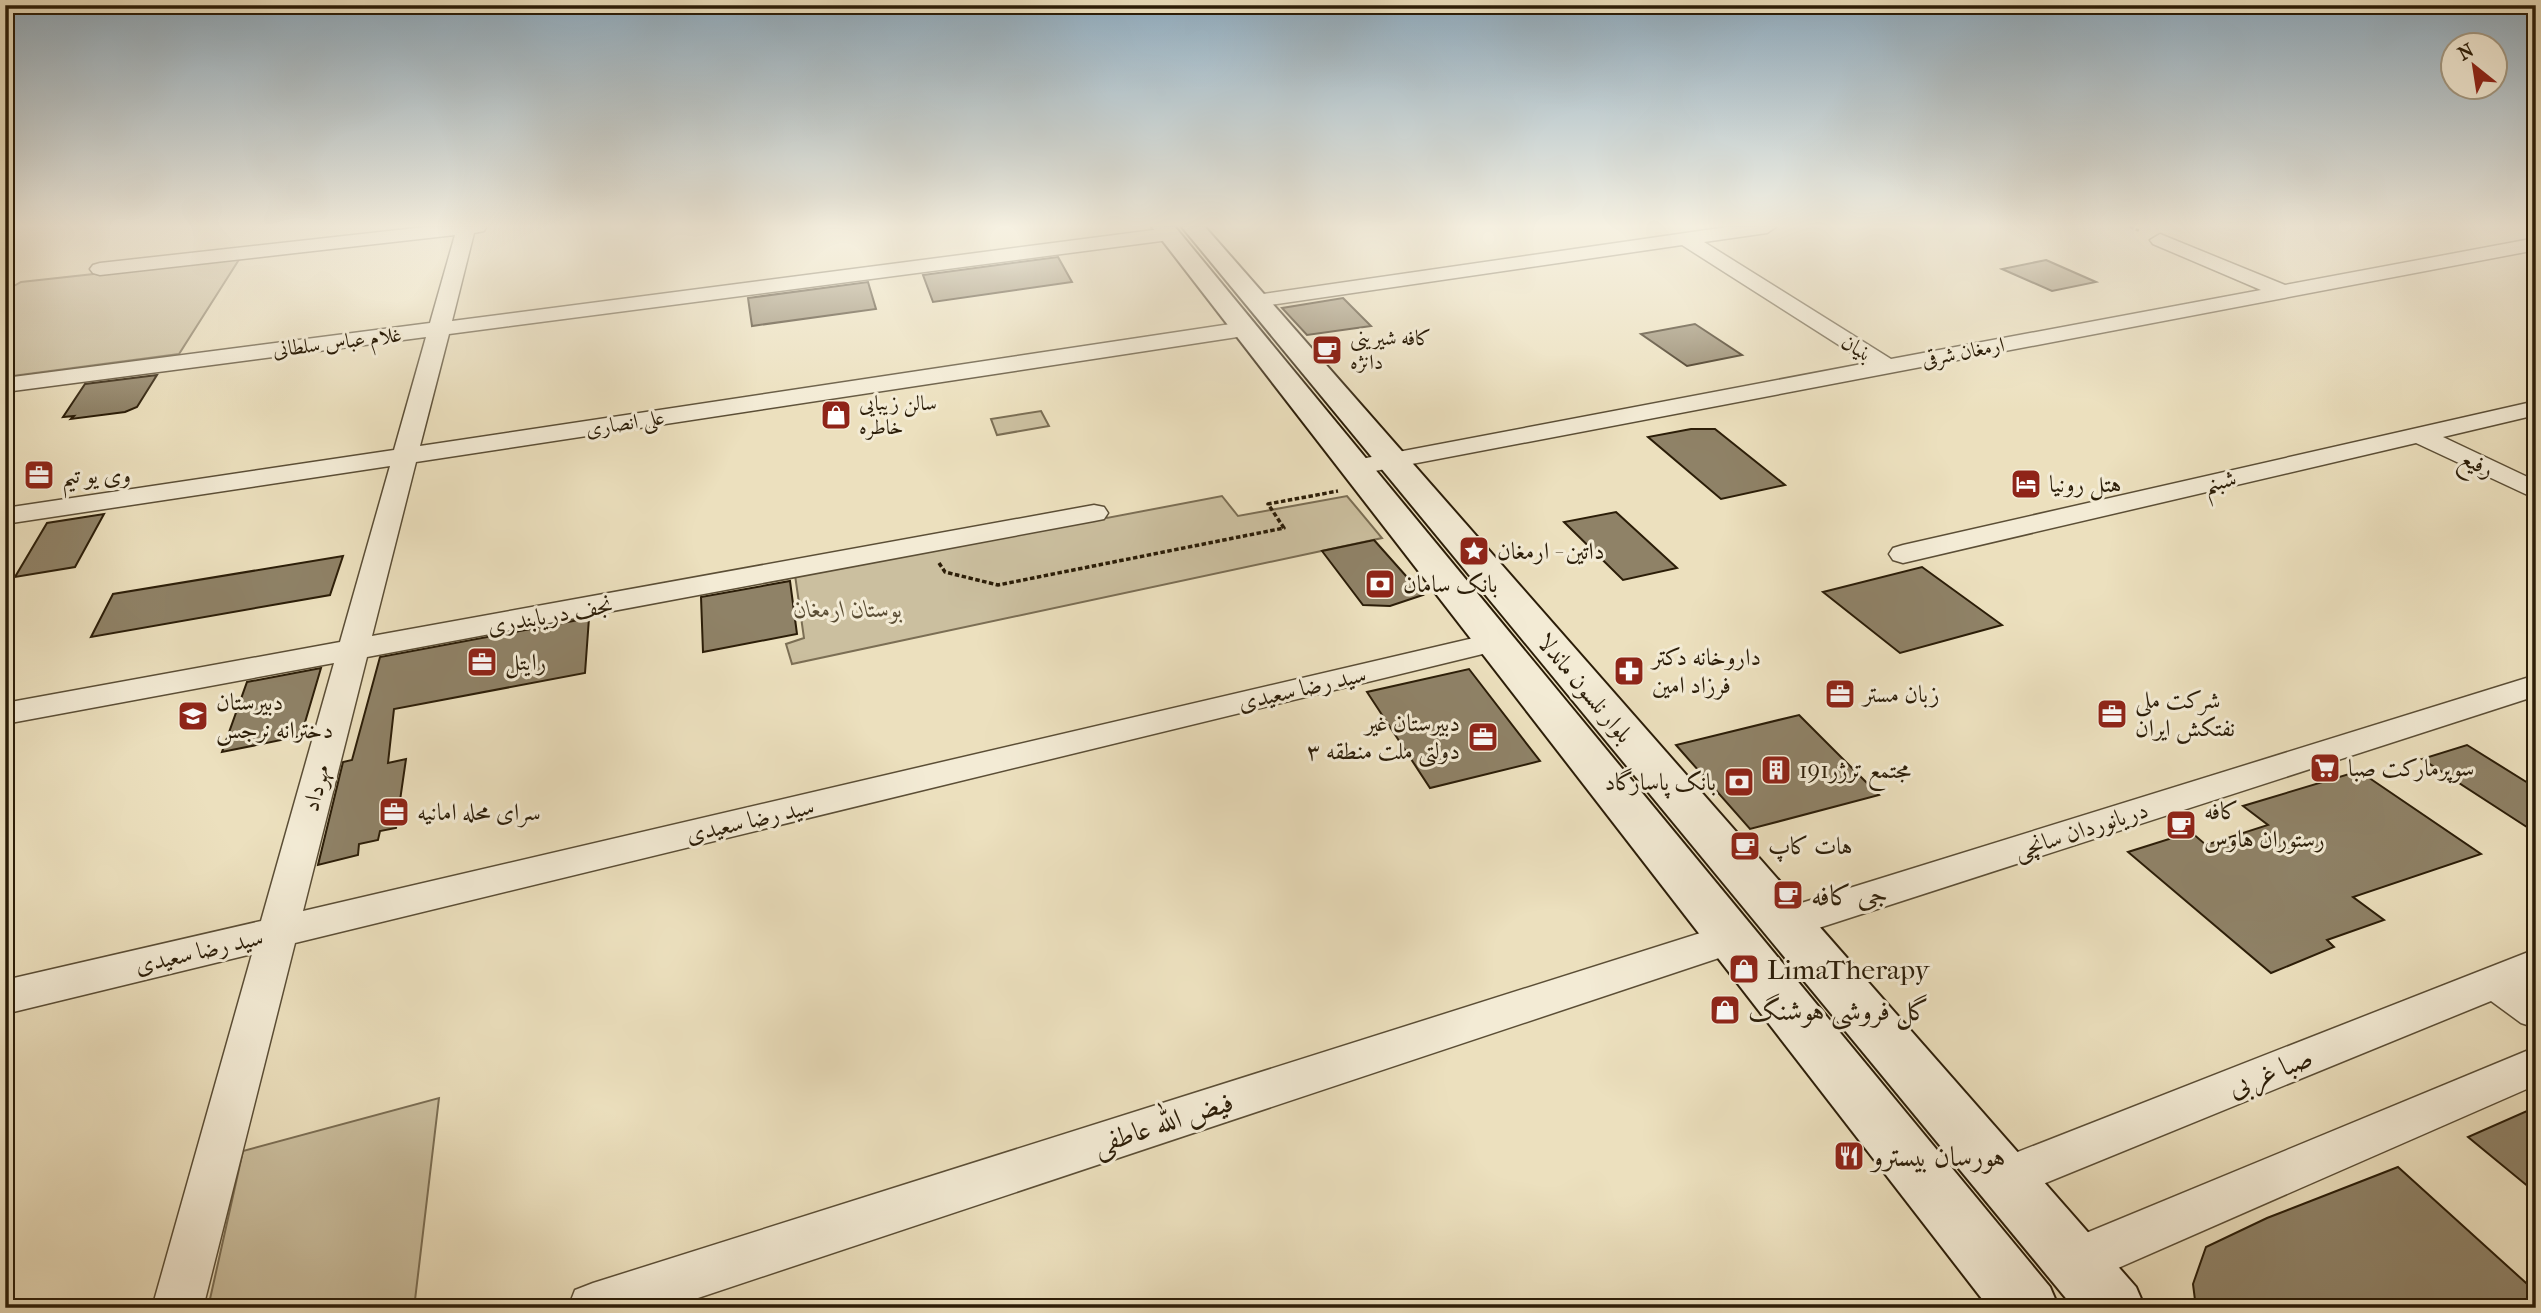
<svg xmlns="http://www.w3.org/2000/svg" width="2541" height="1313" font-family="'IM FELL French Canon',Amiri,serif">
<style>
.green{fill:#cbbf9f;stroke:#7b6e54;stroke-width:2}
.building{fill:#8f8267;stroke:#2b1d08;stroke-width:2}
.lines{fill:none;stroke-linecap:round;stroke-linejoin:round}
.street-casing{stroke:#5b4e36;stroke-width:3}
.secondary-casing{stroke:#2b1d08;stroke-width:4}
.path-far1{stroke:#2b1d08;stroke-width:2.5;stroke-dasharray:3.5 2.5;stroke-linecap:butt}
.path{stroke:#2b1d08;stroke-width:3.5;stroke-dasharray:4.5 2.5;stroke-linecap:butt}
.street{fill:#f3ebd5;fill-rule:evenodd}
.secondary{fill:#f3ebd5;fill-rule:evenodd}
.labels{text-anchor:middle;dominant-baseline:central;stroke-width:6;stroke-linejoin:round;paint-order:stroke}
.far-poi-label{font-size:21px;fill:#2b1d08;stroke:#f3ebd5;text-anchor:start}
.far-street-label{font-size:21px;fill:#2b1d08;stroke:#f3ebd5}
.street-label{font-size:24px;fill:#2b1d08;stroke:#f3ebd5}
.poi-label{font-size:24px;fill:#2b1d08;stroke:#f3ebd5;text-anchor:start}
.park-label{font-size:24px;font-style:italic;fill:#5b4e35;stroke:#f3ebd5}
.near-poi-label{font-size:28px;fill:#2b1d08;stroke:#f3ebd5;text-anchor:start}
.near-street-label{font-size:28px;fill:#2b1d08;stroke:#f3ebd5}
</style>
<rect width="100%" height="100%" fill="#ece0be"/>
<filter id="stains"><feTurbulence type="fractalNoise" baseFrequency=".00286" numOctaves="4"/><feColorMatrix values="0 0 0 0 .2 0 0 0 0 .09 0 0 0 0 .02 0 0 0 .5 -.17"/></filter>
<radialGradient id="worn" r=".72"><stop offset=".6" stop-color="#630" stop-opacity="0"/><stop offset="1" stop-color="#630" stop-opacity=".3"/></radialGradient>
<g class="green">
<polygon points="240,258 179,354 5,377 5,291 21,282"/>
<polygon points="1041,411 1049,426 997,435 991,419"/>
<polygon points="1222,496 1238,516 1347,496 1382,538 792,664 786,644 804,638 795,575 1105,514 1107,518"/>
<polygon points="439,1098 415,1300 391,1308 208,1308 243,1151"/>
</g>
<g class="building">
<polygon points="1058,257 1072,282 933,302 923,275"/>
<polygon points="2046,260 2096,282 2052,291 2002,269"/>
<polygon points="868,282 876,309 752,326 748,298"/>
<polygon points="1343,298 1371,326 1307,335 1282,308"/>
<polygon points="1695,324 1742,355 1687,366 1641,334"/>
<polygon points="157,375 137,407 125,412 71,419 74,416 63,417 85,384"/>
<polygon points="1691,429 1715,429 1785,485 1721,499 1648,437"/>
<polygon points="1616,512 1677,568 1623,580 1564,522"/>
<polygon points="104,514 75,567 15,577 47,523"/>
<polygon points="1374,540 1423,595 1390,606 1363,605 1322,551"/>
<polygon points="343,556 330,595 91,637 113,594"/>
<polygon points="1922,567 2002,625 1900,653 1823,592"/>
<polygon points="790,581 797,634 703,652 701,597"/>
<polygon points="589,618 585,673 394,709 388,763 406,759 396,828 380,831 378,840 359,844 358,855 318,865 343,762 352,760 380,657"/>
<polygon points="321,668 301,736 222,752 247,682"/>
<polygon points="1469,669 1540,761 1430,788 1367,692"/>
<polygon points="1799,715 1879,795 1750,829 1676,745"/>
<polygon points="2467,745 2536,788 2536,833 2422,759"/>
<polygon points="2359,771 2481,854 2353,897 2384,920 2327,940 2334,947 2271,973 2128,852 2191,832 2206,845 2268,825 2243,806"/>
<polygon points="2536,1107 2536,1193 2468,1137"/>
<polygon points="2398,1167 2536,1292 2536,1308 2196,1308 2193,1284 2206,1247 2267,1218"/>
</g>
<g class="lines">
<g class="street-casing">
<g id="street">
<polygon points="425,227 486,227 484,231 474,233 452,321 1169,228 1178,234 1169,240 449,334 420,446 1244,322 1252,324 1255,329 1252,334 1244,336 416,462 372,636 1094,505 1104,507 1108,513 1104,519 1094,521 367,657 303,911 1495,633 1506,635 1511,642 1506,649 1495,651 295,943 203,1308 152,1308 252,954 5,1014 5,980 261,921 334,663 5,724 5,703 340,642 390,466 5,524 5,508 394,450 426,337 5,392 5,378 430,323 455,235 100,275 93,273 90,269 93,265 100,263"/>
<polygon points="1727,227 1776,227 1767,233 1704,242 1891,359 2261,290 2153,244 2150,240 2160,234 2285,285 2536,238 2536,250 1354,475 1345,472 1341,467 1345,462 1867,363 1682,245 1256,307 1249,305 1246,301 1249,297 1256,295"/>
<polygon points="2536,401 2536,415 2443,437 2536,481 2536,499 2416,443 1903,563 1893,560 1889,554 1893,548 1903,545"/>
<polygon points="2536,675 2536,696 1800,934 1786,938 1772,934 1766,923 1772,912"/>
<polygon points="1732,923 1746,927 1752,938 1746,949 668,1308 568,1308 575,1290 593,1283"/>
<polygon points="2536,949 2536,982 2530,984 2536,988 2536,1028 2521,1023 2491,1001 2004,1200 1987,1194 1980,1179 1987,1164"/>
<polygon points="2536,1047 2536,1085 2093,1279 2075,1285 2057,1279 2050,1262 2057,1245"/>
</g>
</g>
<g class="secondary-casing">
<g id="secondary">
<polygon points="1152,227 1175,227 2050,1287 2059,1308 1989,1308"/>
<polygon points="1182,227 1205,227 2136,1287 2145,1308 2074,1308"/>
</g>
</g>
<polyline class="path-far1" points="2130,227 2140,231"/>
<polyline class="path" points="939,563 945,572 998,585 1284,528 1268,504 1338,491"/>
<use href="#street" class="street"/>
<use href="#secondary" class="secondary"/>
</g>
<linearGradient id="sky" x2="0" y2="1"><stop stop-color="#8fabbe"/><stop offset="0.55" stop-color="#f6f1e2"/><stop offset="1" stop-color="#f6f1e2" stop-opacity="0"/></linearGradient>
<rect width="2541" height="411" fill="url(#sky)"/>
<defs>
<g id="cafe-square" transform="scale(1.575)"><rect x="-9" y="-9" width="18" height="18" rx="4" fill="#8f2418" stroke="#f3ebd5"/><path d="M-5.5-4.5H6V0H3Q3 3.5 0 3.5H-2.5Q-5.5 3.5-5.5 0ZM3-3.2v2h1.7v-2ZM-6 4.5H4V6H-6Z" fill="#fff"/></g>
<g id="shop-square" transform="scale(1.575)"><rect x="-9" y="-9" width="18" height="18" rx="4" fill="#8f2418" stroke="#f3ebd5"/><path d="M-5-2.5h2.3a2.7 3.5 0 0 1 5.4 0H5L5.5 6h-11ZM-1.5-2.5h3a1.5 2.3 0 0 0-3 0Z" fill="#fff"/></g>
<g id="office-square" transform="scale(1.575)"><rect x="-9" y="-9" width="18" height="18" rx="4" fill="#8f2418" stroke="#f3ebd5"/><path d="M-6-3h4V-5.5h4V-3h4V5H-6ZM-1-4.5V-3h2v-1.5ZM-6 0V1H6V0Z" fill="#fff"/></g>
<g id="hotel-square" transform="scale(1.575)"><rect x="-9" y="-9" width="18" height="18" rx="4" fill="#8f2418" stroke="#f3ebd5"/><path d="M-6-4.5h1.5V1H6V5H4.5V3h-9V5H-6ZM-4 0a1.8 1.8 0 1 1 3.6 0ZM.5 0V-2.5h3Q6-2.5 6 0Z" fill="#fff"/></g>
<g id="sight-square" transform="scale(1.575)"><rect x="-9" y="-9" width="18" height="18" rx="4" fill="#8f2418" stroke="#f3ebd5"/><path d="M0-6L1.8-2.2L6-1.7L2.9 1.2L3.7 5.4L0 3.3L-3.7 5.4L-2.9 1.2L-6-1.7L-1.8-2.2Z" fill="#fff"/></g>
<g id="bank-square" transform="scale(1.575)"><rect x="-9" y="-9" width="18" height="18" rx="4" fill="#8f2418" stroke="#f3ebd5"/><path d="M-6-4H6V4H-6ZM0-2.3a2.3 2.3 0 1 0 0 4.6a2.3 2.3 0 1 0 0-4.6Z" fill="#fff"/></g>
<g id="pharmacy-square" transform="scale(1.575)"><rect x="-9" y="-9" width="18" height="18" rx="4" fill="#8f2418" stroke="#f3ebd5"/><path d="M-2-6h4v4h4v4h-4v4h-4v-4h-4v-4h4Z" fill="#fff"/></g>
<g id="school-square" transform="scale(1.575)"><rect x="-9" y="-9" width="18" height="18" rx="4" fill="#8f2418" stroke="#f3ebd5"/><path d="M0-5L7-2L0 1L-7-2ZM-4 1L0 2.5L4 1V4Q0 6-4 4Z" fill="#fff"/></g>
<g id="supermarket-square" transform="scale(1.575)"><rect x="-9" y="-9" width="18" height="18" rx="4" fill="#8f2418" stroke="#f3ebd5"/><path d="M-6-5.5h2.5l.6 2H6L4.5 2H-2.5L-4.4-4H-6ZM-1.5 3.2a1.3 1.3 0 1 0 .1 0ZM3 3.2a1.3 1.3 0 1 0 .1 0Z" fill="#fff"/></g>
<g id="building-square" transform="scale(1.575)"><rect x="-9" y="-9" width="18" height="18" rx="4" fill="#8f2418" stroke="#f3ebd5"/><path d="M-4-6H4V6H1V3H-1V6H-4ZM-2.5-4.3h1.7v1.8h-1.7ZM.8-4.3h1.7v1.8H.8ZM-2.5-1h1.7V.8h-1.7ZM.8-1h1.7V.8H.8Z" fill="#fff"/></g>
<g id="restaurant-square" transform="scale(1.575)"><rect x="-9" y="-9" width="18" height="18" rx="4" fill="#8f2418" stroke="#f3ebd5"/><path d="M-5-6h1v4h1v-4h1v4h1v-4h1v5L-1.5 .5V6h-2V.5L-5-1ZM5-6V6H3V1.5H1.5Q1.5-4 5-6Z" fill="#fff"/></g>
</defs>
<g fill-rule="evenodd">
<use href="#cafe-square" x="1327" y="350"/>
<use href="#shop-square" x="836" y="415"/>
<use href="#office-square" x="39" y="475"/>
<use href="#hotel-square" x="2026" y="484"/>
<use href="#sight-square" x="1474" y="551"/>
<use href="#bank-square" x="1380" y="584"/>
<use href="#office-square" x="482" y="662"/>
<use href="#pharmacy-square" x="1629" y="671"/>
<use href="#office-square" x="1840" y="694"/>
<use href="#office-square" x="2112" y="714"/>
<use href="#school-square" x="193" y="716"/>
<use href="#office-square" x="1483" y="737"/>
<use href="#supermarket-square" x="2325" y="768"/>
<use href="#building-square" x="1776" y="770"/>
<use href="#bank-square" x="1739" y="782"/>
<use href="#office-square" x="394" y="812"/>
<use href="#cafe-square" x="2181" y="825"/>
<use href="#cafe-square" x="1745" y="846"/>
<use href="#cafe-square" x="1788" y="895"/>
<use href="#shop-square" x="1744" y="969"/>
<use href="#shop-square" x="1725" y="1010"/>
<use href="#restaurant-square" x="1849" y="1156"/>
</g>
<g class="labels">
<g class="far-poi-label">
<text x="1350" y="338">کافه شیرینی<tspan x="1350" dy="24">دانژه</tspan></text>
<text x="859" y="403">سالن زیبایی<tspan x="859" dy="24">خاطره</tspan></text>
</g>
<g class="far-street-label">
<text transform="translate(337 342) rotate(-7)">غلام عباس سلطانی</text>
<text transform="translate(1857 348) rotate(32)">بنیان</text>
<text transform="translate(1963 352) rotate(-11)">ارمغان شرقی</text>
<text transform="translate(625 423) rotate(-9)">علی انصاری</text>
</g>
<g class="street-label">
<text transform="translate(2477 463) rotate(25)">رفیع</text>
<text transform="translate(2220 481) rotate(-13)">شبنم</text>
<text transform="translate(550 615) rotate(-10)">نجف دریابندری</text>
<text transform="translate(1302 688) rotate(-13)">سید رضا سعیدی</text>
<text transform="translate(1585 688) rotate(50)">بلوار نلسون ماندلا</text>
<text transform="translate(316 788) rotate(-75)">مهرداد</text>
<text transform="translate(750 820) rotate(-13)">سید رضا سعیدی</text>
<text transform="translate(2081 830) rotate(-18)">دریانوردان سانچی</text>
<text transform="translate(199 951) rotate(-13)">سید رضا سعیدی</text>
</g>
<g class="poi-label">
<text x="62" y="475">وی یو تیم</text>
<text x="2049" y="484">هتل رونیا</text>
<text x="1497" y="551">داتین - ارمغان</text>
<text x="1403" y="584">بانک سامان</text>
<text x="1652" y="657">داروخانه دکتر<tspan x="1652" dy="28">فرزاد امین</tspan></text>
<text x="505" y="662">رایتل</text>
<text x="1863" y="694">زبان مستر</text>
<text x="2135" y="700">شرکت ملی<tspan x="2135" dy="28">نفتکش ایران</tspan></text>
<text x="216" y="702">دبیرستان<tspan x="216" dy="28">دخترانه نرجس</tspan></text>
<text x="1460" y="723" text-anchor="end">دبیرستان غیر<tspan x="1460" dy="28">دولتی ملت منطقه ۳</tspan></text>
<text x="2348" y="768">سوپرمارکت صبا</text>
<text x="1799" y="770">مجتمع ترژر191</text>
<text x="1716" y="782" text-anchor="end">بانک پاسارگاد</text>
<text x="2204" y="811">کافه<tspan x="2204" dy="28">رستوران هاوس</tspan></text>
<text x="417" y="812">سرای محله امانیه</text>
<text x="1768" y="846">هات کاپ</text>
</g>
<g class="park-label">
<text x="848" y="609">بوستان ارمغان</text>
</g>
<g class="near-poi-label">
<text x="1811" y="895">جی کافه</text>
<text x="1767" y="969">LimaTherapy</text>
<text x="1748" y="1010">گل فروشی هوشنگ</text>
<text x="1872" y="1156">هورسان بیسترو</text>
</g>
<g class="near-street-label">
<text transform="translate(2270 1072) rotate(-22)">صبا غربی</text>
<text transform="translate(1163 1123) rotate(-18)">فیض الله عاطفی</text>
</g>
</g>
<rect width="2541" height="1313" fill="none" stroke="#ece0be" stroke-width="28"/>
<rect x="7" y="7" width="2527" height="1299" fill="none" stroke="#2b1d08" stroke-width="3.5"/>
<rect x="14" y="14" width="2513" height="1285" fill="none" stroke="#2b1d08" stroke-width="2"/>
<g transform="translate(2474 66) rotate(330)"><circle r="33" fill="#f3ebd5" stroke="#a39983" stroke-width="2"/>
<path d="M0-5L12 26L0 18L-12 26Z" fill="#8f2418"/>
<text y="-10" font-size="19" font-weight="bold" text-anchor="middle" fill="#2b1d08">N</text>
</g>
<rect width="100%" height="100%" filter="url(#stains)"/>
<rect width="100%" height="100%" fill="url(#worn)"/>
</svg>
